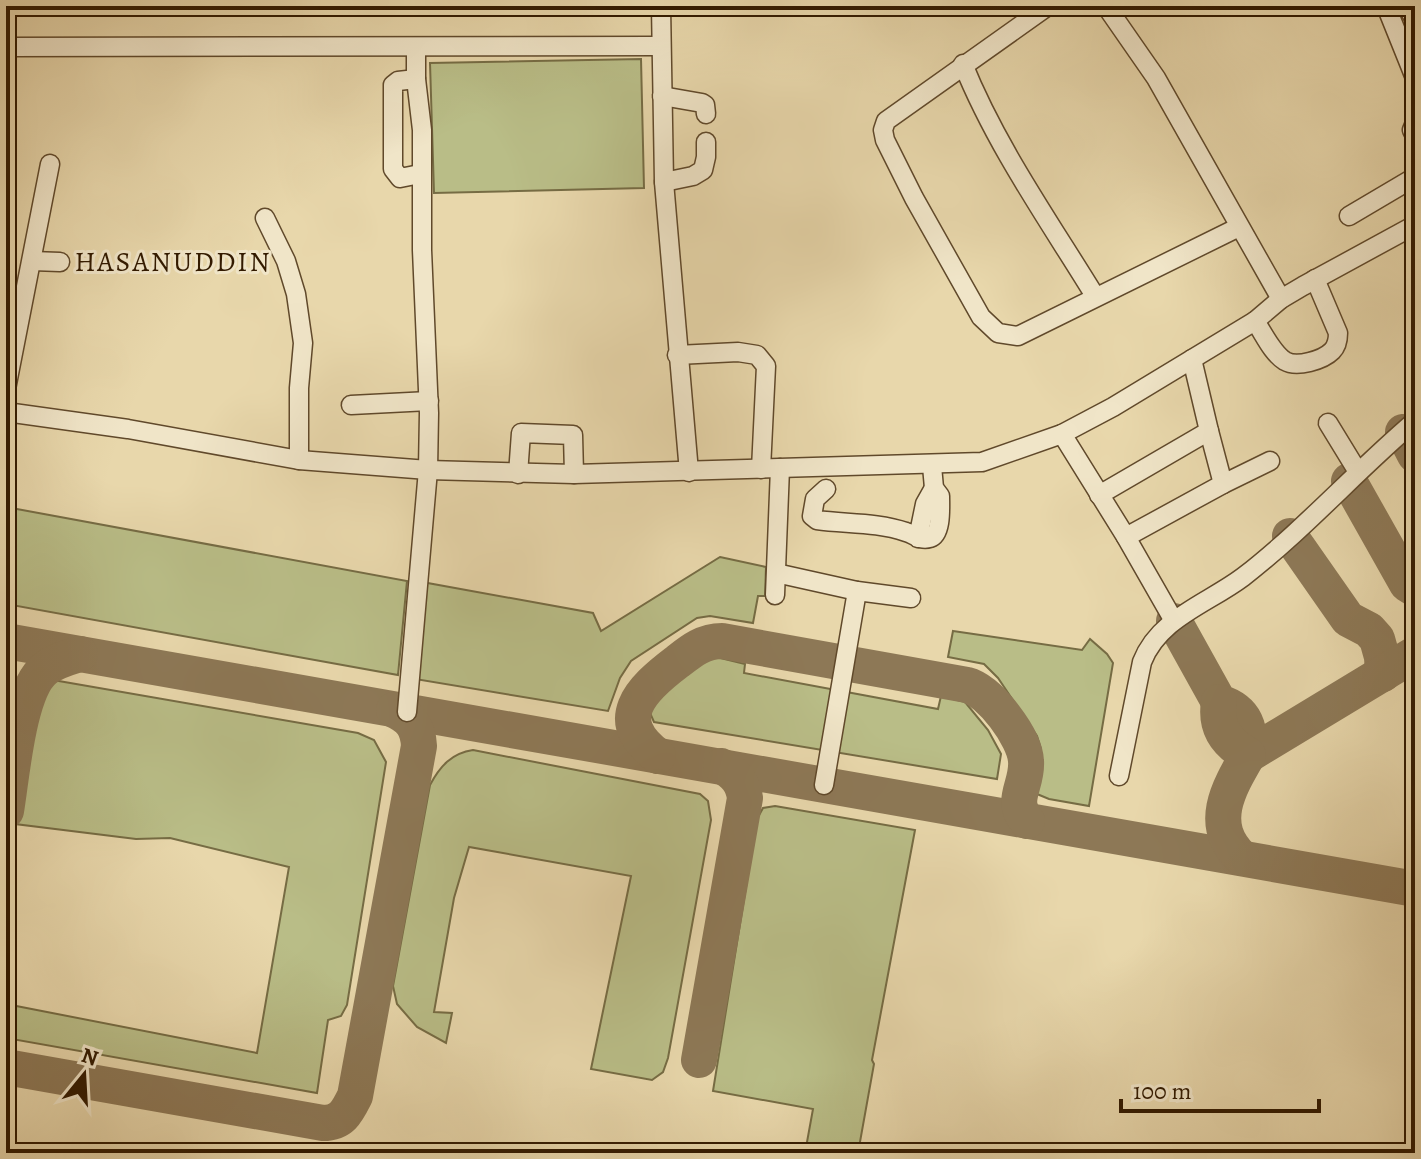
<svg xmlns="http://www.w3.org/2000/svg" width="1421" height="1159" font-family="Alegreya,serif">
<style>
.green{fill:#b9bd87;stroke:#766c44;stroke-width:2}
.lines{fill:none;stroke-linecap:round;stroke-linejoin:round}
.taxiway{stroke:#8d7856;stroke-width:36}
.minor-casing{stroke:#60492b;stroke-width:21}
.minor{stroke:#f0e5c8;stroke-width:18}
.labels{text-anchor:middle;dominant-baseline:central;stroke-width:6;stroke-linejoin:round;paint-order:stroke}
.quarter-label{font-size:28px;letter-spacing:2px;fill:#321a00;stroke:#f0e5c8}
</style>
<rect width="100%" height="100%" fill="#e8d7ab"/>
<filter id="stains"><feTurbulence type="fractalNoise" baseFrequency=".0025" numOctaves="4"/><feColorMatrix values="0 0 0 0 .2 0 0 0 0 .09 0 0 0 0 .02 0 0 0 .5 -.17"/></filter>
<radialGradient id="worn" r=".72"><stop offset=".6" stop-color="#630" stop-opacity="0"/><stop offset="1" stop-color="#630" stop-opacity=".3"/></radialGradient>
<g class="green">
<polygon points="641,59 644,188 434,193 430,63"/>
<polygon points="6,507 407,581 398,675 6,604"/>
<polygon points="720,557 766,567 765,596 758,596 753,623 710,616 697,618 631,661 620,678 608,711 415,679 422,582 593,613 601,631"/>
<polygon points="953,631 1082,650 1090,639 1107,654 1113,663 1089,806 1049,799 1037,794 1041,749 1037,736 998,678 984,664 948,657"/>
<path d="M704 654 745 664 744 673 938 709 941 696 965 702 988 730 1001 754 997 779 654 722 650 713C661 688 684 671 704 654Z"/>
<polygon points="53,680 358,733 374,740 386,762 347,1005 341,1016 328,1020 317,1093 6,1038 6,1004 257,1053 289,867 170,838 136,839 15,824 12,819 32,710 38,697"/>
<path d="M473 750 700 794 708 801 711 820 668 1058 663 1072 652 1080 591 1069 631 876 469 847 454 898 434 1012 452 1013 446 1043 417 1027 397 1004 393 986 430 785C440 766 452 753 473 750Z"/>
<polygon points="775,806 915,830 872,1060 874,1064 858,1153 805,1153 813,1109 713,1091 757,819 763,808"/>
</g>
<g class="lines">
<g class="taxiway">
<polyline points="1403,432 1415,455"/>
<polyline points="1349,481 1407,584 1415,589"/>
<polyline points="1290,536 1348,619 1369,630 1377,639 1382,657 1383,674"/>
<path d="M1174 621 1219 702C1246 710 1252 729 1248 755L1415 654"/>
<polyline points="6,641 1415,889"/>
<path d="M1219 702C1215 727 1226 743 1248 755 1228 789 1207 825 1242 858"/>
<path d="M658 756C610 720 640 690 677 662 691 651 703 641 722 641L967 685C990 691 1025 738 1026 761 1028 785 1009 800 1027 821"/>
<path d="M6 811C12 776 18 690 45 669 55 661 67 658 80 654"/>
<path d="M699 1060 745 798C743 782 735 773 721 766"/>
<path d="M6 1067 323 1123C342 1123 347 1112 355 1096L419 746C418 727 411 718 394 710"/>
</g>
<g class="minor-casing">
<g id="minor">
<polyline points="661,6 664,182 689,472"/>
<polyline points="1048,6 886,121 883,130 885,140 914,198 981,317 998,333 1018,336 1239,227"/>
<polyline points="1106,6 1156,78 1281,299"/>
<polyline points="1386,6 1415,78"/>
<polyline points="1407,6 1415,20"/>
<polyline points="6,47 660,46"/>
<path d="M963 64C996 146 1049 221 1095 296"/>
<polyline points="416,79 398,81 393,85 393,169 400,178 420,174"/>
<polyline points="662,96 702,103 705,105 706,114"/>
<polyline points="1415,123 1412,130 1415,136"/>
<polyline points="664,182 693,176 703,170 706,157 706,142"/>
<polyline points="1349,216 1415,177"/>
<polyline points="265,218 286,261 296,294 303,343 299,388 299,460"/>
<polyline points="32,261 60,262"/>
<path d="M1255 321C1264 334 1272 353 1285 361 1297 368 1323 360 1332 351 1337 346 1338 340 1338 333L1315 279"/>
<polyline points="677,355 738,352 757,355 766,366 761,469"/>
<polyline points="6,389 50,164"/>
<polyline points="351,405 429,401"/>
<polyline points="6,412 128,429 299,460 428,470 574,474 982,462 1062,434 1113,407 1255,321 1281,299 1303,286 1415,225"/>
<polyline points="1328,423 1358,472"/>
<polyline points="1062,434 1126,537 1174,621"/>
<polyline points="518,474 521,433 573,435 574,474"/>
<polyline points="1223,484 1270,461"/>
<path d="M826 489 815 499 812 516 817 520C846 524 877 522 906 532 914 534 920 541 930 538 942 534 940 507 940 496L934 488 932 466"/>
<polyline points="1099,495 1209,431 1192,359"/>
<polyline points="1126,537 1223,484 1209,431"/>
<polyline points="918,538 925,504 934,488"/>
<polyline points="776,573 857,591 911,598"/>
<polyline points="775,595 780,468"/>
<polyline points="407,712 428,470 429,413 422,250 422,130 416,79 416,47"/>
<path d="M1119 776 1142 662C1159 618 1207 604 1243 577 1304 530 1356 471 1415 421"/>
<polyline points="824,785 857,591"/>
</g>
</g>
<use href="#minor" class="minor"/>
</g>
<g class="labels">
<g class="quarter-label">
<text x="173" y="262">HASANUDDIN</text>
</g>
</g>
<rect width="1421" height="1159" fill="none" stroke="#e8d7ab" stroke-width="32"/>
<rect x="8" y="8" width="1405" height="1143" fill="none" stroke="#321a00" stroke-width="4"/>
<rect x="16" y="16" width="1389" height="1127" fill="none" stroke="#321a00" stroke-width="2"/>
<g transform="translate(84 1075) rotate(18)" stroke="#f0e5c8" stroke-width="6" paint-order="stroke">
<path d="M0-6L14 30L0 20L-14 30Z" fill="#321a00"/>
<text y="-12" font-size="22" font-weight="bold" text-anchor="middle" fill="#321a00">N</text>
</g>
<path d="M1121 1099v12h198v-12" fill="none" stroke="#321a00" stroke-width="4"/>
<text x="1133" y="1099" font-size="24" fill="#321a00" stroke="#f0e5c8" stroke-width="6" paint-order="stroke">100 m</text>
<rect width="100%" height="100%" filter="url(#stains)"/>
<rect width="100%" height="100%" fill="url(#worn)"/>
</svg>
